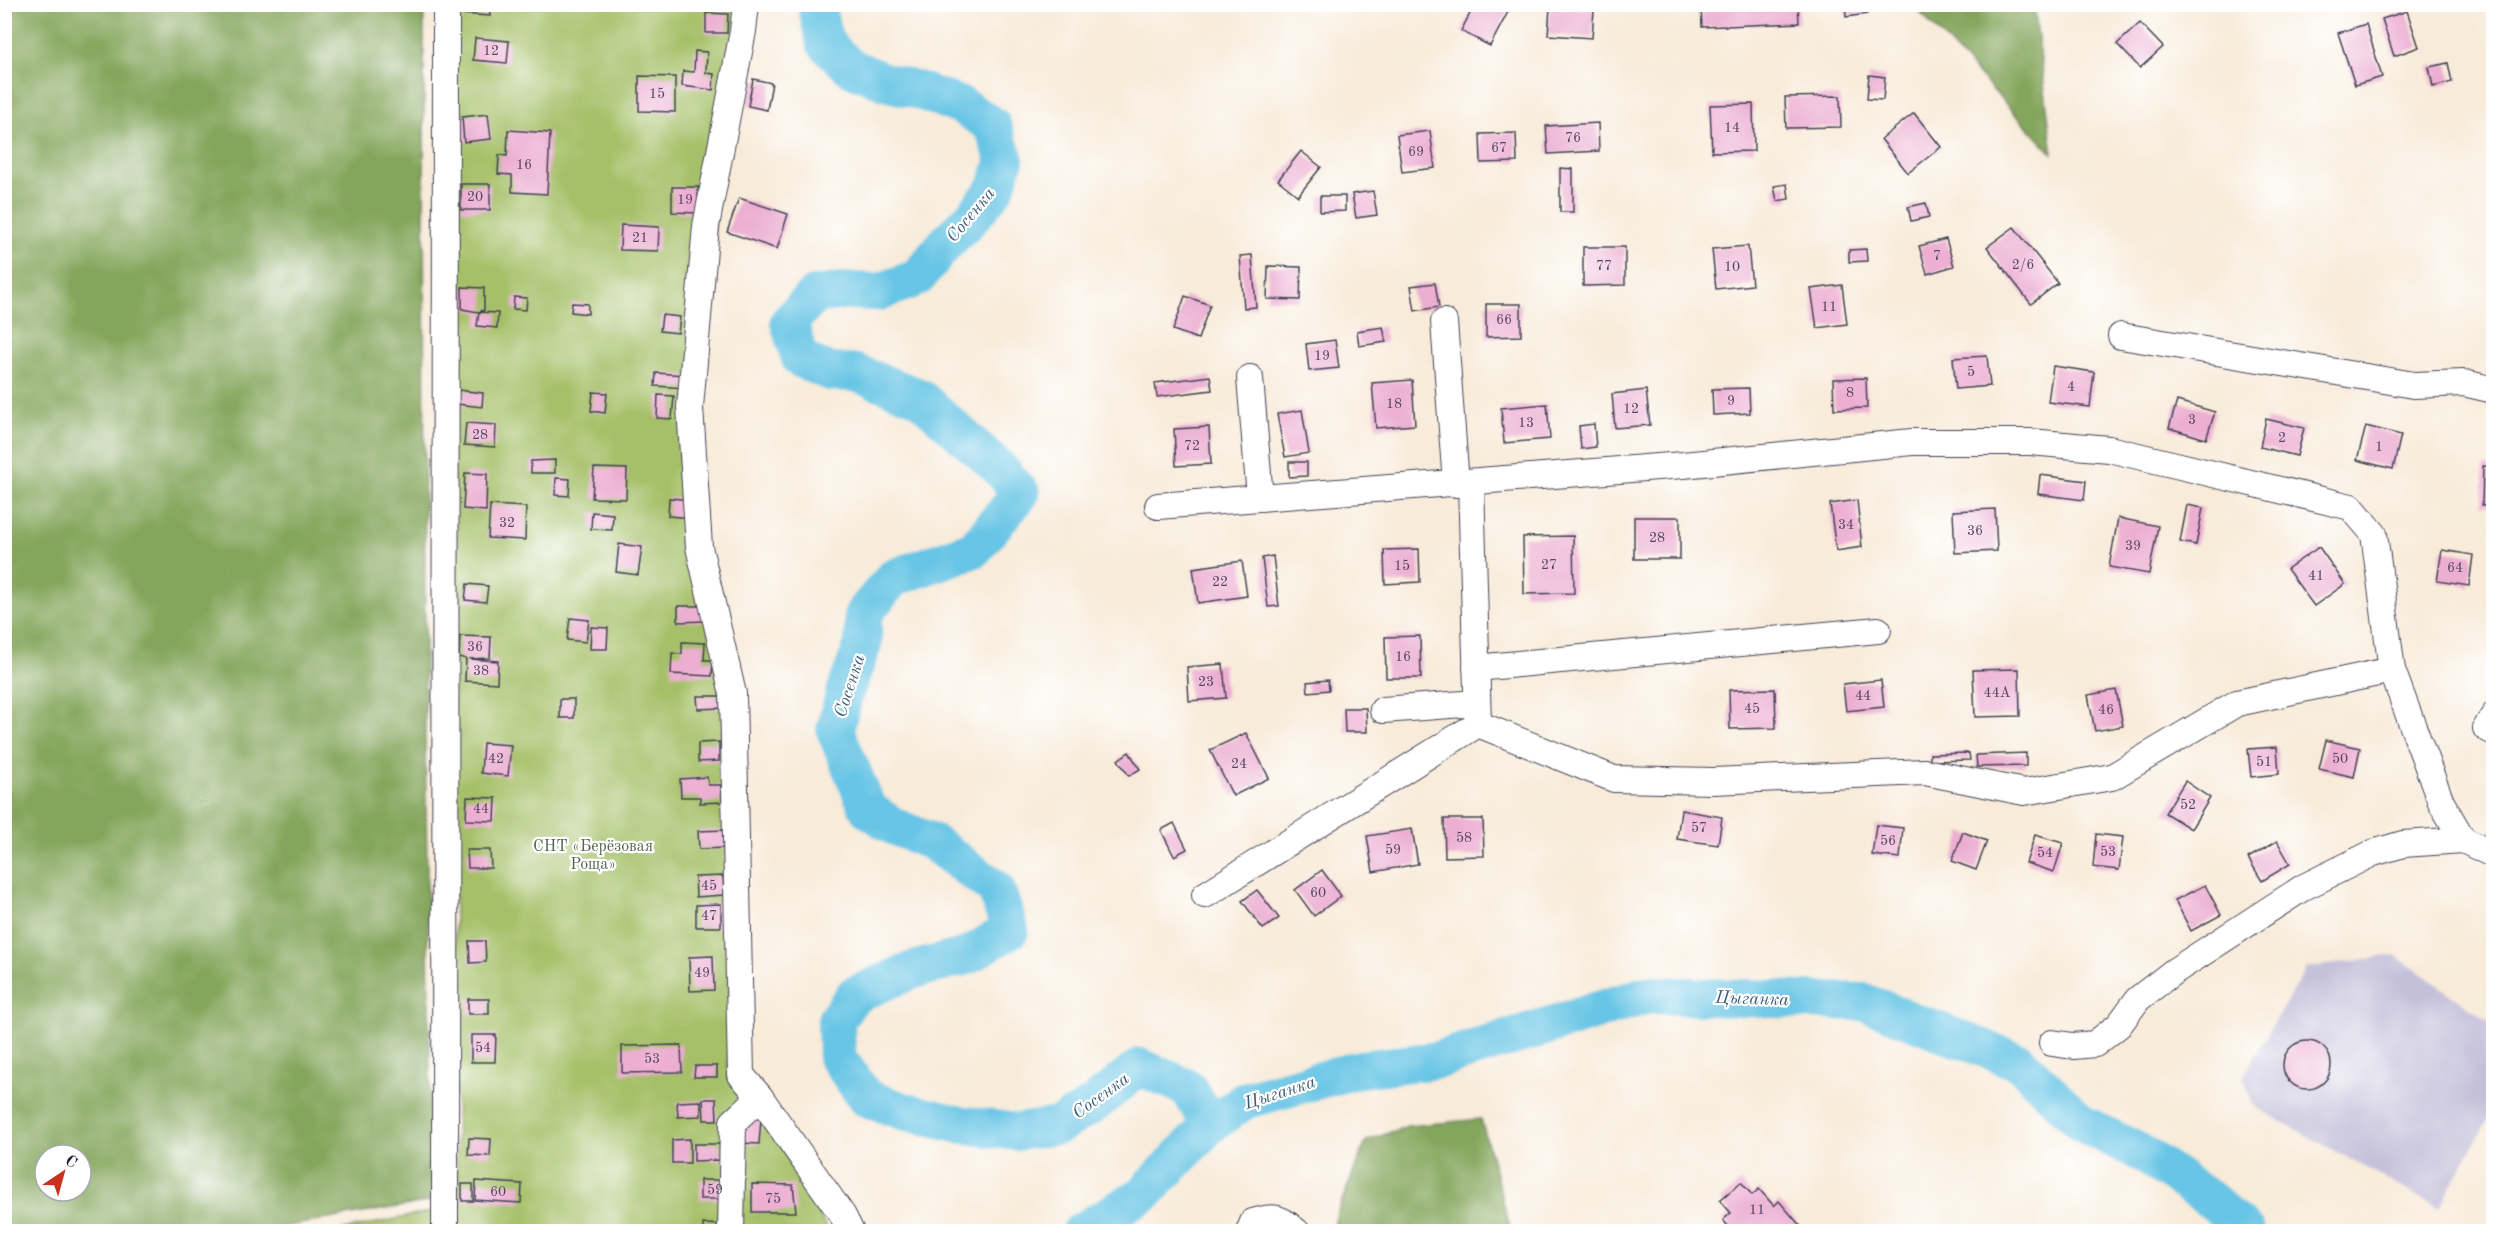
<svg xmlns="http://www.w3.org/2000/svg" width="2498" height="1236" font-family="'Old Standard TT',serif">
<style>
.industrial{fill:#c5c0da}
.green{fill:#a5c067;stroke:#647151;stroke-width:1.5}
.forest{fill:#84a65c;stroke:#53644c;stroke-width:1.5;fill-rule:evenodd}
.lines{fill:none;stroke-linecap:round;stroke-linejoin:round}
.river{stroke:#67c5e5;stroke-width:38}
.building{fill:#ecaed1}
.minor-casing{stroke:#424053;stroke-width:28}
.minor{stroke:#fff;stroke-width:26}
.labels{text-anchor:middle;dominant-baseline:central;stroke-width:4.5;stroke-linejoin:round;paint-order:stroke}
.number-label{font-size:14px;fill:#544560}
.park-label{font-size:16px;fill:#56614d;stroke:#fff}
.water-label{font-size:18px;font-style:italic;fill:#3a5b76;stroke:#fff}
</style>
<rect width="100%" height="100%" fill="#fff"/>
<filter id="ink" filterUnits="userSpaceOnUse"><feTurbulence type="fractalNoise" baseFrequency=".0167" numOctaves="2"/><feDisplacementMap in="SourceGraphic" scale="12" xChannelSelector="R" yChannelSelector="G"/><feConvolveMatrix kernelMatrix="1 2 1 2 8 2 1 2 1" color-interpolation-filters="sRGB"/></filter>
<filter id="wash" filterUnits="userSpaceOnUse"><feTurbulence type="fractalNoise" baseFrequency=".008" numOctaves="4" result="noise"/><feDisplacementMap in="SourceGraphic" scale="24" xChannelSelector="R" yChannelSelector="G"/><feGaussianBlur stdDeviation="1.35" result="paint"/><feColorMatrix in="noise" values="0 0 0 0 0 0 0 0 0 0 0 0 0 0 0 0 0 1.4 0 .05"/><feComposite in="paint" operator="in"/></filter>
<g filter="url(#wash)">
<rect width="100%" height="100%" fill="#f8ebd9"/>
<polygon class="industrial" points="2395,955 2493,1024 2493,1110 2439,1208 2255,1107 2243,1076 2306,968"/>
<polygon class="green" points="448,5 737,5 689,476 728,697 731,898 728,1079 762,1112 828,1231 335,1232 457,1206"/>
<g class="forest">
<path d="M5 5H424L425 737 432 1201 259 1231 5 1232ZM45 1155H81V1191H45Z"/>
<polygon points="1913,5 2034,5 2053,154"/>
<polygon points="1481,1119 1511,1231 1333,1231 1337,1213 1366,1141 1408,1126"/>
</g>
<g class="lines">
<g class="river">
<polyline points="816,4 825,43 850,67 885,82 917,90 962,106 992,125 1005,160 996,188 974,215 946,243 917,278 879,292 845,291 814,295 789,322 800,359 830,372 856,373 919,397 998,467 1021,493 974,549 893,578 863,614 863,644 844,695 835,730 868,809 893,826 932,842 996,889 1010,930 967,956 913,970 854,995 836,1020 837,1057 866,1098 903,1111 957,1124 1017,1132 1058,1126 1093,1105 1140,1067 1188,1088 1210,1125 1144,1194 1080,1232"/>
<polyline points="1210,1125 1246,1100 1360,1069 1438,1060 1647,995 1864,1002 2019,1062 2083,1124 2143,1154 2209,1199 2246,1232"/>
</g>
</g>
<g id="blocks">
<g class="building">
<polygon points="459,4 490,4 490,16 459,14"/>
<polygon points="1475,4 1499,4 1509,10 1490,46 1461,31"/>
<polygon points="1701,4 1798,4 1799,23 1702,27"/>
<polygon points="1845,4 1866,4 1867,14 1846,17"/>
<polygon points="1550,7 1594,10 1592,38 1548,35"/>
<polygon points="2407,11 2419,47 2394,56 2382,19"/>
<polygon points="706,13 728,14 727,33 706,33"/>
<polygon points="2140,23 2163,47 2140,68 2117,44"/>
<polygon points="2366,24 2382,77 2355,85 2338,33"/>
<polygon points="475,38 509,41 507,63 473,60"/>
<polygon points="695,51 707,52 706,73 714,74 713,90 682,86 683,71 694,72"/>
<polygon points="2448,63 2452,82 2433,87 2429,67"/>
<polygon points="1869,75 1885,77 1883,100 1867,99"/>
<polygon points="639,76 675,77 675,112 639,111"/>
<polygon points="753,79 772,83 767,110 748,106"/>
<polygon points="1840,96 1841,127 1786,128 1785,97"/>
<polygon points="1753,104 1754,151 1712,152 1710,105"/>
<polygon points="1914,113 1941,147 1908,173 1881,139"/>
<polygon points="488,114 491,139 464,142 462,117"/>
<polygon points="1598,123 1599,151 1548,154 1546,126"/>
<polygon points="508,130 550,133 547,194 512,192 512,175 498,174 499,155 507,156"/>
<polygon points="1430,131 1435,168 1402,172 1397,135"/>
<polygon points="1516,133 1517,162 1481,163 1480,134"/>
<polygon points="1301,151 1321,167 1298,196 1278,180"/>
<polygon points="1560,168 1573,169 1573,212 1560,212"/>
<rect x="461" y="184" width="29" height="26"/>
<polygon points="1787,184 1789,199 1777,201 1774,186"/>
<polygon points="672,187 698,187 698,213 672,212"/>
<polygon points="1373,191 1377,215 1356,218 1352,194"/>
<polygon points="1320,196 1345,196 1345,211 1320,212"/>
<polygon points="739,198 788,214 777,249 727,232"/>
<polygon points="1926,203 1929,217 1911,221 1908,207"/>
<polygon points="621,225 659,227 658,251 620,250"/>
<polygon points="2014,227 2058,283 2031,304 1987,247"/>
<polygon points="1946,239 1954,266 1927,274 1919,246"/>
<polygon points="1748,246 1752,285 1716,289 1712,249"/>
<polygon points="1583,247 1625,247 1625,285 1583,286"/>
<polygon points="1866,249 1867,261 1849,262 1849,250"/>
<polygon points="1252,255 1256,307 1244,308 1240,256"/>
<polygon points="1268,266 1301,267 1300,300 1267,299"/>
<polygon points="1435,283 1439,307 1415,311 1411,286"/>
<polygon points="1842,285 1847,324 1817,328 1811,289"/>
<polygon points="462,287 484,288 484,310 479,312 498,313 497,328 477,326 479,312 462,309"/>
<polygon points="1185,296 1210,305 1198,339 1173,330"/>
<polygon points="514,297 527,298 526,310 513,309"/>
<polygon points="572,303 588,304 588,314 571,312"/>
<polygon points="1486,304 1521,304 1521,336 1486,337"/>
<polygon points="662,315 680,317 678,333 660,331"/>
<polygon points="1383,327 1386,342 1359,346 1357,331"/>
<polygon points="1335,340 1339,368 1309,371 1306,344"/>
<polygon points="1987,356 1990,386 1956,389 1953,358"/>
<polygon points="2053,366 2094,372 2090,407 2048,402"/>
<polygon points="656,373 686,375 685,388 655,386"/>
<polygon points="1210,376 1212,390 1157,397 1155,383"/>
<polygon points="1866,378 1867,408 1834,409 1833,379"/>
<polygon points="1412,380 1415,425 1376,428 1372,383"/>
<polygon points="1749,388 1750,413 1713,415 1712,389"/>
<polygon points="458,390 483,393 482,407 457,404"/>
<polygon points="1646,390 1650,425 1615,428 1612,394"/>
<polygon points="593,392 607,393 605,413 591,411"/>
<polygon points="658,395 674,396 672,419 657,418"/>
<polygon points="2177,401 2215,412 2206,439 2169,428"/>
<polygon points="1547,404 1550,439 1504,443 1501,408"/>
<polygon points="1302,410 1309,453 1285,457 1277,414"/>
<polygon points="2266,419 2304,428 2297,456 2260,447"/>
<polygon points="466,423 496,425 495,447 464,445"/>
<polygon points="1594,424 1596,447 1581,449 1579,426"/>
<polygon points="2366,426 2401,435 2393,469 2357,460"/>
<polygon points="1209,427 1211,464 1176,466 1174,429"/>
<polygon points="555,460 555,473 531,473 531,461"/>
<polygon points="1289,462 1307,462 1307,476 1289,477"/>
<polygon points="2483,466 2494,467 2494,505 2482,505"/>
<polygon points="594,468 627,469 626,499 592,498"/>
<polygon points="465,473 487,474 486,511 463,509"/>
<polygon points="2040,475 2086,481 2084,500 2038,494"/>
<polygon points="556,478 570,479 569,496 555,495"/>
<polygon points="669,498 693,500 692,518 668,516"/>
<polygon points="1857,500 1862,547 1836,551 1830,504"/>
<polygon points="490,505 526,507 525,540 488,538"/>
<polygon points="2187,505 2203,508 2196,545 2180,542"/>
<polygon points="1995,509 1997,551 1955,553 1953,511"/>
<polygon points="592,512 613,514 612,530 591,529"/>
<rect x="1634" y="517" width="46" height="42"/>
<polygon points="2118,518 2158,526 2149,574 2109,567"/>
<polygon points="1573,536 1574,593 1524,594 1523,537"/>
<polygon points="619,544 642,547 638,575 616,572"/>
<polygon points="2319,547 2345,584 2314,606 2287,569"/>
<polygon points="1419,549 1420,582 1385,584 1384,550"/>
<polygon points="2442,550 2473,555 2469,586 2437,581"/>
<polygon points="1273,556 1279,606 1268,607 1262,558"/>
<polygon points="1242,561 1247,596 1198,603 1193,568"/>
<polygon points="467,584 488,586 486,602 465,600"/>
<polygon points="678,606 706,606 706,621 678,622"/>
<polygon points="570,618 589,620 586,642 567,640"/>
<polygon points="591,627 608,628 607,649 590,649"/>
<polygon points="460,636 491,637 490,658 469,659 498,661 497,683 465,681 466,659 459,657"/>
<polygon points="1420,636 1421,678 1386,678 1385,637"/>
<polygon points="682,642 705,643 704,660 713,660 712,676 671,674 672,653 682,654"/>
<polygon points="1223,664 1226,698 1189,701 1187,667"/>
<polygon points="2019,669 2020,716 1975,717 1973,670"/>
<polygon points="1328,680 1329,690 1308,692 1307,682"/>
<polygon points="1881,680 1884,707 1846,711 1843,684"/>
<polygon points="1775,689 1776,728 1730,729 1729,690"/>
<polygon points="2116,690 2123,726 2095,731 2088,695"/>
<polygon points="697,696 720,696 721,708 698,709"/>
<rect x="560" y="699" width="14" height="19"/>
<polygon points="1344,708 1366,708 1367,732 1345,732"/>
<polygon points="1246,733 1269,778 1233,796 1210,750"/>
<polygon points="2326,740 2360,748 2354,777 2319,769"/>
<polygon points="719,742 719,761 698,762 698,743"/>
<polygon points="483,743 511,745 508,776 481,773"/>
<polygon points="2277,747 2279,774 2251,777 2248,749"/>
<polygon points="1129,752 1140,769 1129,776 1118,760"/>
<polygon points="1969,753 1970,760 1930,761 1930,754"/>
<polygon points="2026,753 2026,766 1977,767 1976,755"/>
<polygon points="707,777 708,785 721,785 722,802 700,803 700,797 681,797 680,779"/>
<polygon points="2185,781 2210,798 2191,829 2165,813"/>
<polygon points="467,797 496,798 495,821 466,820"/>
<polygon points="1681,810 1722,817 1718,845 1677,839"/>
<polygon points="1444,819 1483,819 1484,856 1445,857"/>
<polygon points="1174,823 1187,849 1174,856 1161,830"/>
<polygon points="1876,825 1903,828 1900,858 1872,855"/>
<polygon points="1412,829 1418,864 1373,872 1367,836"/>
<polygon points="726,830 727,848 699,849 698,831"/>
<polygon points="1963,832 1987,841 1976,870 1952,861"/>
<polygon points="2096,834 2123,837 2119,870 2093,867"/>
<polygon points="2035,835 2063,843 2054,872 2026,863"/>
<polygon points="2277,841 2290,864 2262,881 2248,858"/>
<polygon points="467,850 490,850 491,868 468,868"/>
<polygon points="1322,870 1341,896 1314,916 1295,890"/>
<polygon points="723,876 724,895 696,897 695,877"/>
<polygon points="2205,885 2221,915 2191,931 2175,900"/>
<polygon points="1257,890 1279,918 1263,929 1242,901"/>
<polygon points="721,904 721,927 696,927 696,905"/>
<polygon points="469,941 485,941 486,962 470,963"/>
<polygon points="713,956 714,990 690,991 689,957"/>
<rect x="468" y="999" width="21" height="15"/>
<polygon points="471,1035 496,1035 495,1062 471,1062"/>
<circle cx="2307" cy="1065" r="24"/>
<polygon points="681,1045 682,1072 622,1073 622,1046"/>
<polygon points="695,1066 717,1066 717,1077 694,1077"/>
<polygon points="703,1099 716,1099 717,1120 704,1120"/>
<polygon points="701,1101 701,1116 678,1117 677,1102"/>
<polygon points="744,1118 761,1119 759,1144 741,1143"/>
<polygon points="469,1138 491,1139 490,1156 468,1155"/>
<polygon points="690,1139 690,1163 672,1163 672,1140"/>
<polygon points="694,1144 720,1144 721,1160 694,1161"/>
<rect x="700" y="1180" width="31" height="19"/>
<polygon points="476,1181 522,1184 521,1203 475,1200"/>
<polygon points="1741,1182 1752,1195 1759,1189 1774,1206 1779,1201 1803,1229 1801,1232 1733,1232 1723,1220 1731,1213 1720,1200"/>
<rect x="462" y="1184" width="11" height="17"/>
<polygon points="752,1184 793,1185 796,1212 752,1212"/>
<polygon points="703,1224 728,1225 728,1232 703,1232"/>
</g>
</g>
</g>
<g filter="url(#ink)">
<use href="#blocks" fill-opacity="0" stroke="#424053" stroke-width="1.5"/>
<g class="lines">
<g class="minor-casing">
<g id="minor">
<polyline points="746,4 743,31 706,226 690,407 699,547 733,694 741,1075 760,1097 843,1216 851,1232"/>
<polyline points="1444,322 1456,484"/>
<polyline points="2121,336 2414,385 2464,383 2494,390"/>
<polyline points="1250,378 1260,498"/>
<polyline points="1471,483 1478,724"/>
<polyline points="1158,506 1683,465 1912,442 2030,442 2109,449 2351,507 2374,534 2392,670 2441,802 2463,840 2494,855"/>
<polyline points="1476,668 1878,630"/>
<polyline points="1383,710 1477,703"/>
<polyline points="2494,715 2486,728 2494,732"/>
<polyline points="1478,724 1614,779 1713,781 1925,772 2024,792 2112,777 2237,703 2392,670"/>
<polyline points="1205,895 1478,724"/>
<polyline points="2052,1043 2073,1046 2095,1044 2119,1025 2138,999 2173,972 2304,887 2373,853 2403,844 2463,840"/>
<polyline points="445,1232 446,4"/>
<polyline points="731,1232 733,1122 760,1097"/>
<path d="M1249 1232 1253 1222C1276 1215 1279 1217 1297 1232"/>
</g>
</g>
<use href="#minor" class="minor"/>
</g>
</g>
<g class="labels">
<g class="number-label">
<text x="491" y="51">12</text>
<text x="657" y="94">15</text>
<text x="1732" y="128">14</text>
<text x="1573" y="138">76</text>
<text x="1499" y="148">67</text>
<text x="1416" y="152">69</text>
<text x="524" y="165">16</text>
<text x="475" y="197">20</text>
<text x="685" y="200">19</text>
<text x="640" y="238">21</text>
<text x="1937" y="256">7</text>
<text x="2023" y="265">2/6</text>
<text x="1604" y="266">77</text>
<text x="1732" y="267">10</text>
<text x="1829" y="307">11</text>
<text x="1504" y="320">66</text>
<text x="1322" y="356">19</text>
<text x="1971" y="372">5</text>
<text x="2071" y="387">4</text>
<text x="1850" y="393">8</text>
<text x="1731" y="401">9</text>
<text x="1394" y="404">18</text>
<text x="1631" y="409">12</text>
<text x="2192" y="420">3</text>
<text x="1526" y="423">13</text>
<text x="480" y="435">28</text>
<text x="2282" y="438">2</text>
<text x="1192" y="446">72</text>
<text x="2379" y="447">1</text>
<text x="507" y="523">32</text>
<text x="1846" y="525">34</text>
<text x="1975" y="531">36</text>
<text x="1657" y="538">28</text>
<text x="2133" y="546">39</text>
<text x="1549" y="565">27</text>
<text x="1402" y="566">15</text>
<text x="2455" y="568">64</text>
<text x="2316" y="576">41</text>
<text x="1220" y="582">22</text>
<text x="475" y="647">36</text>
<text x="1403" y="657">16</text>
<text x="481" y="671">38</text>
<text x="1206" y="682">23</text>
<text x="1997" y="693">44А</text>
<text x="1863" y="696">44</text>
<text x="1752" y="709">45</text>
<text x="2106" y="710">46</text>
<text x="496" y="759">42</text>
<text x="2340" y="759">50</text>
<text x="2264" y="762">51</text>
<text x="1239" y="764">24</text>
<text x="2188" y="805">52</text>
<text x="481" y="809">44</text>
<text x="1699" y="828">57</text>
<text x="1464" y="838">58</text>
<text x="1888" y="841">56</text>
<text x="1393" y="850">59</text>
<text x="2108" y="852">53</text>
<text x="2045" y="853">54</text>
<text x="709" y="886">45</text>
<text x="1318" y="893">60</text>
<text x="709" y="916">47</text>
<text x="702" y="973">49</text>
<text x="483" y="1048">54</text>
<text x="652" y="1059">53</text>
<text x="715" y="1190">59</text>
<text x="498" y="1192">60</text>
<text x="773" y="1199">75</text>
<text x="1757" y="1210">11</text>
</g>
<g class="park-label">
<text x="593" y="847">СНТ «Берёзовая<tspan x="593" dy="18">Роща»</tspan></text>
</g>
<g class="water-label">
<text transform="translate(971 215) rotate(-50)">Сосенка</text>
<text transform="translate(850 686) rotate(-72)">Сосенка</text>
<text transform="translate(1752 999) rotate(2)">Цыганка</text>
<text transform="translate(1280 1093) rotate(-18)">Цыганка</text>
<text transform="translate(1101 1096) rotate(-36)">Сосенка</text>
</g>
</g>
<rect width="2498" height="1236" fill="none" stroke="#fff" stroke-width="24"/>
<g transform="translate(63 1173) rotate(36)"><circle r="28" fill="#ffffff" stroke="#a7a7b1" stroke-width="1.5"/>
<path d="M0-4.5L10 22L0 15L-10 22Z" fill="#c8321e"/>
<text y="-9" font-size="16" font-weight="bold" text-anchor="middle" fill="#22223b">С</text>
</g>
</svg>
